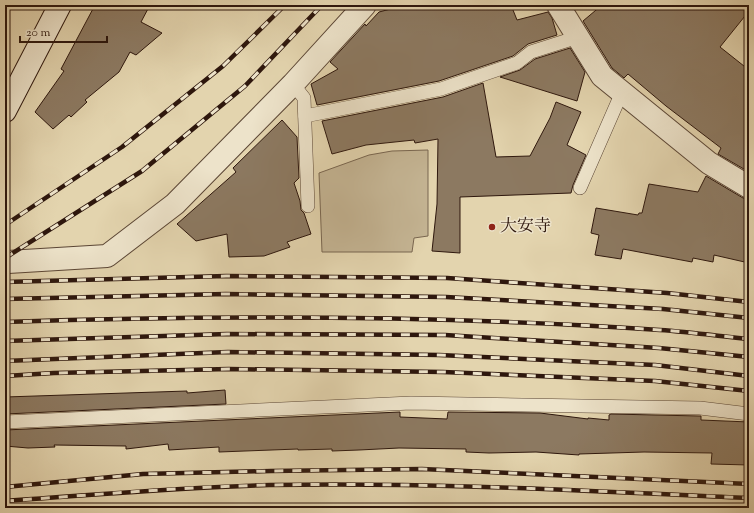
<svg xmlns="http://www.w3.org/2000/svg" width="754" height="513" font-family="'Sorts Mill Goudy','Noto Serif JP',serif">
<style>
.green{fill:#c4b493;stroke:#796650}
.building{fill:#8c7961;stroke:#2e170d}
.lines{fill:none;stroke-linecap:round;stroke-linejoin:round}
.service-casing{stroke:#5b4635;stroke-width:14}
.minor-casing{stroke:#5b4635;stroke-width:24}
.secondary-casing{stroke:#2e170d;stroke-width:24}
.service{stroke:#ede3ca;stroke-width:13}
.minor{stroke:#ede3ca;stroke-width:22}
.secondary{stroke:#ede3ca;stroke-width:22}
.rail-casing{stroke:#2e170d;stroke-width:4.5}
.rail{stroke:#ede3ca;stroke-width:3;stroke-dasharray:9;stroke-linecap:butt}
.poi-dot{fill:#8f2418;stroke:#ede3ca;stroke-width:1.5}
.labels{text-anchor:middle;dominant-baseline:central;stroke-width:3;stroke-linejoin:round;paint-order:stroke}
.poi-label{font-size:17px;fill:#2e170d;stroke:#ede3ca;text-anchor:start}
</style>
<rect width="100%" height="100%" fill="#e3d4ae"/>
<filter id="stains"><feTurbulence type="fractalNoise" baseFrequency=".005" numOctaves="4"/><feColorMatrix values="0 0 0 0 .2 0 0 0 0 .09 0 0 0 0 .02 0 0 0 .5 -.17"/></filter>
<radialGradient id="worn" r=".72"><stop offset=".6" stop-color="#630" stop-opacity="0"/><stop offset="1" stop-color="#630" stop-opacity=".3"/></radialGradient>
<polygon class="green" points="428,150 428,236 414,238 412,252 322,252 319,173 369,155 392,151"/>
<g class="building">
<polygon points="95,5 150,5 141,22 162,33 136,55 130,52 119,72 85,100 87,102 71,117 69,115 53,129 35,112 64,71 61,69"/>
<polygon points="406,5 511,5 517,20 548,12 552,18 557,35 528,44 513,56 439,81 317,105 311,84 338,69 330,62 365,24 366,26 379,12"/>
<polygon points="602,5 749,5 749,11 720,47 749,70 749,172 718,154 721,148 666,106 628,74 624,78 612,68 583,21"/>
<polygon points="570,48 585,72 577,101 500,77 520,70 535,59"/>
<polygon points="483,83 496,157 530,156 550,118 556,102 581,112 567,145 586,155 573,185 571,193 460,197 460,253 432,251 437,204 438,139 415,143 414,140 366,145 332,154 322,121 443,97"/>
<polygon points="282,120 297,137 299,178 294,183 300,201 301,210 304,213 311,234 287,242 290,247 264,256 229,257 227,234 196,241 177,224 236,172 233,168"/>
<polygon points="706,176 743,198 749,199 749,263 714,255 713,262 693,258 692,262 623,249 621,259 595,255 599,235 591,233 596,208 638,215 639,213 642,213 649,184 698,192"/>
<polygon points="225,390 226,404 5,414 5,397 187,391 187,393"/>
<polygon points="400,412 400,417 447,419 448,412 540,413 588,419 588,418 609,420 609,415 611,414 699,416 701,416 701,420 749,422 749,465 711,464 712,453 644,452 579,454 579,455 536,452 489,453 466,452 466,449 399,448 359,450 332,451 332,449 298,450 298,449 219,452 219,447 169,450 168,444 126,449 126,446 54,445 55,447 28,448 5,446 5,430"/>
</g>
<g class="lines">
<g class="service-casing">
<g id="service">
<polyline points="293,84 304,98 308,206"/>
<polyline points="305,116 441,89 517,63 531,52 578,37"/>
<polyline points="580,188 622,92"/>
<polyline points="5,422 411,403 700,408 749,414"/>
</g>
</g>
<g class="minor-casing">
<g id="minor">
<polyline points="558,5 602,76 709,163 749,187"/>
<polyline points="5,261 8,262 107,256 175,204 293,84 365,5"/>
</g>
</g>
<g class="secondary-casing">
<polyline id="secondary" points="5,111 60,5"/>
</g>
<use href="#service" class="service"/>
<use href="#minor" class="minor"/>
<use href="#secondary" class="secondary"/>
<g class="rail-casing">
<g id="rail">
<polyline points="5,225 122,147 223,66 285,5"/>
<polyline points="5,258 142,171 245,86 322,5"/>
<polyline points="5,282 226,276 447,278 667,293 749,302"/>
<polyline points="5,299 226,294 446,297 663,309 749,318"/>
<path d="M5 322C223 315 442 315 660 330 689 332 719 336 749 339"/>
<polyline points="5,341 227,334 445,335 659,348 749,357"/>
<polyline points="5,361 228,352 439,355 655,365 749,376"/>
<polyline points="5,376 54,373 229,369 443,372 655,381 749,391"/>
<polyline points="5,487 143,474 271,471 422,469 749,484"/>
<path d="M5 501C93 495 182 487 270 485 430 482 590 491 749 498"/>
</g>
</g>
<use href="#rail" class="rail"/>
</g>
<circle class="poi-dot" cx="492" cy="227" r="4"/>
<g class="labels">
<g class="poi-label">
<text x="500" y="227">大安寺</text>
</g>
</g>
<rect width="754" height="513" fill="none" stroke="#e3d4ae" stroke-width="20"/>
<rect x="6" y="6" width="742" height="501" fill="none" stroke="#2e170d" stroke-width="2"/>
<rect x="10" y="10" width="734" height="493" fill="none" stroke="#2e170d"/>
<path d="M20 36v6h87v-6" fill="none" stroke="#2e170d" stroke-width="2"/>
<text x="26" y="36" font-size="12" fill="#2e170d" stroke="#ede3ca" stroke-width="3" paint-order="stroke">20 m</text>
<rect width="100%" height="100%" filter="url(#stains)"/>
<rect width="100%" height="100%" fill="url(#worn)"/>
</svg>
